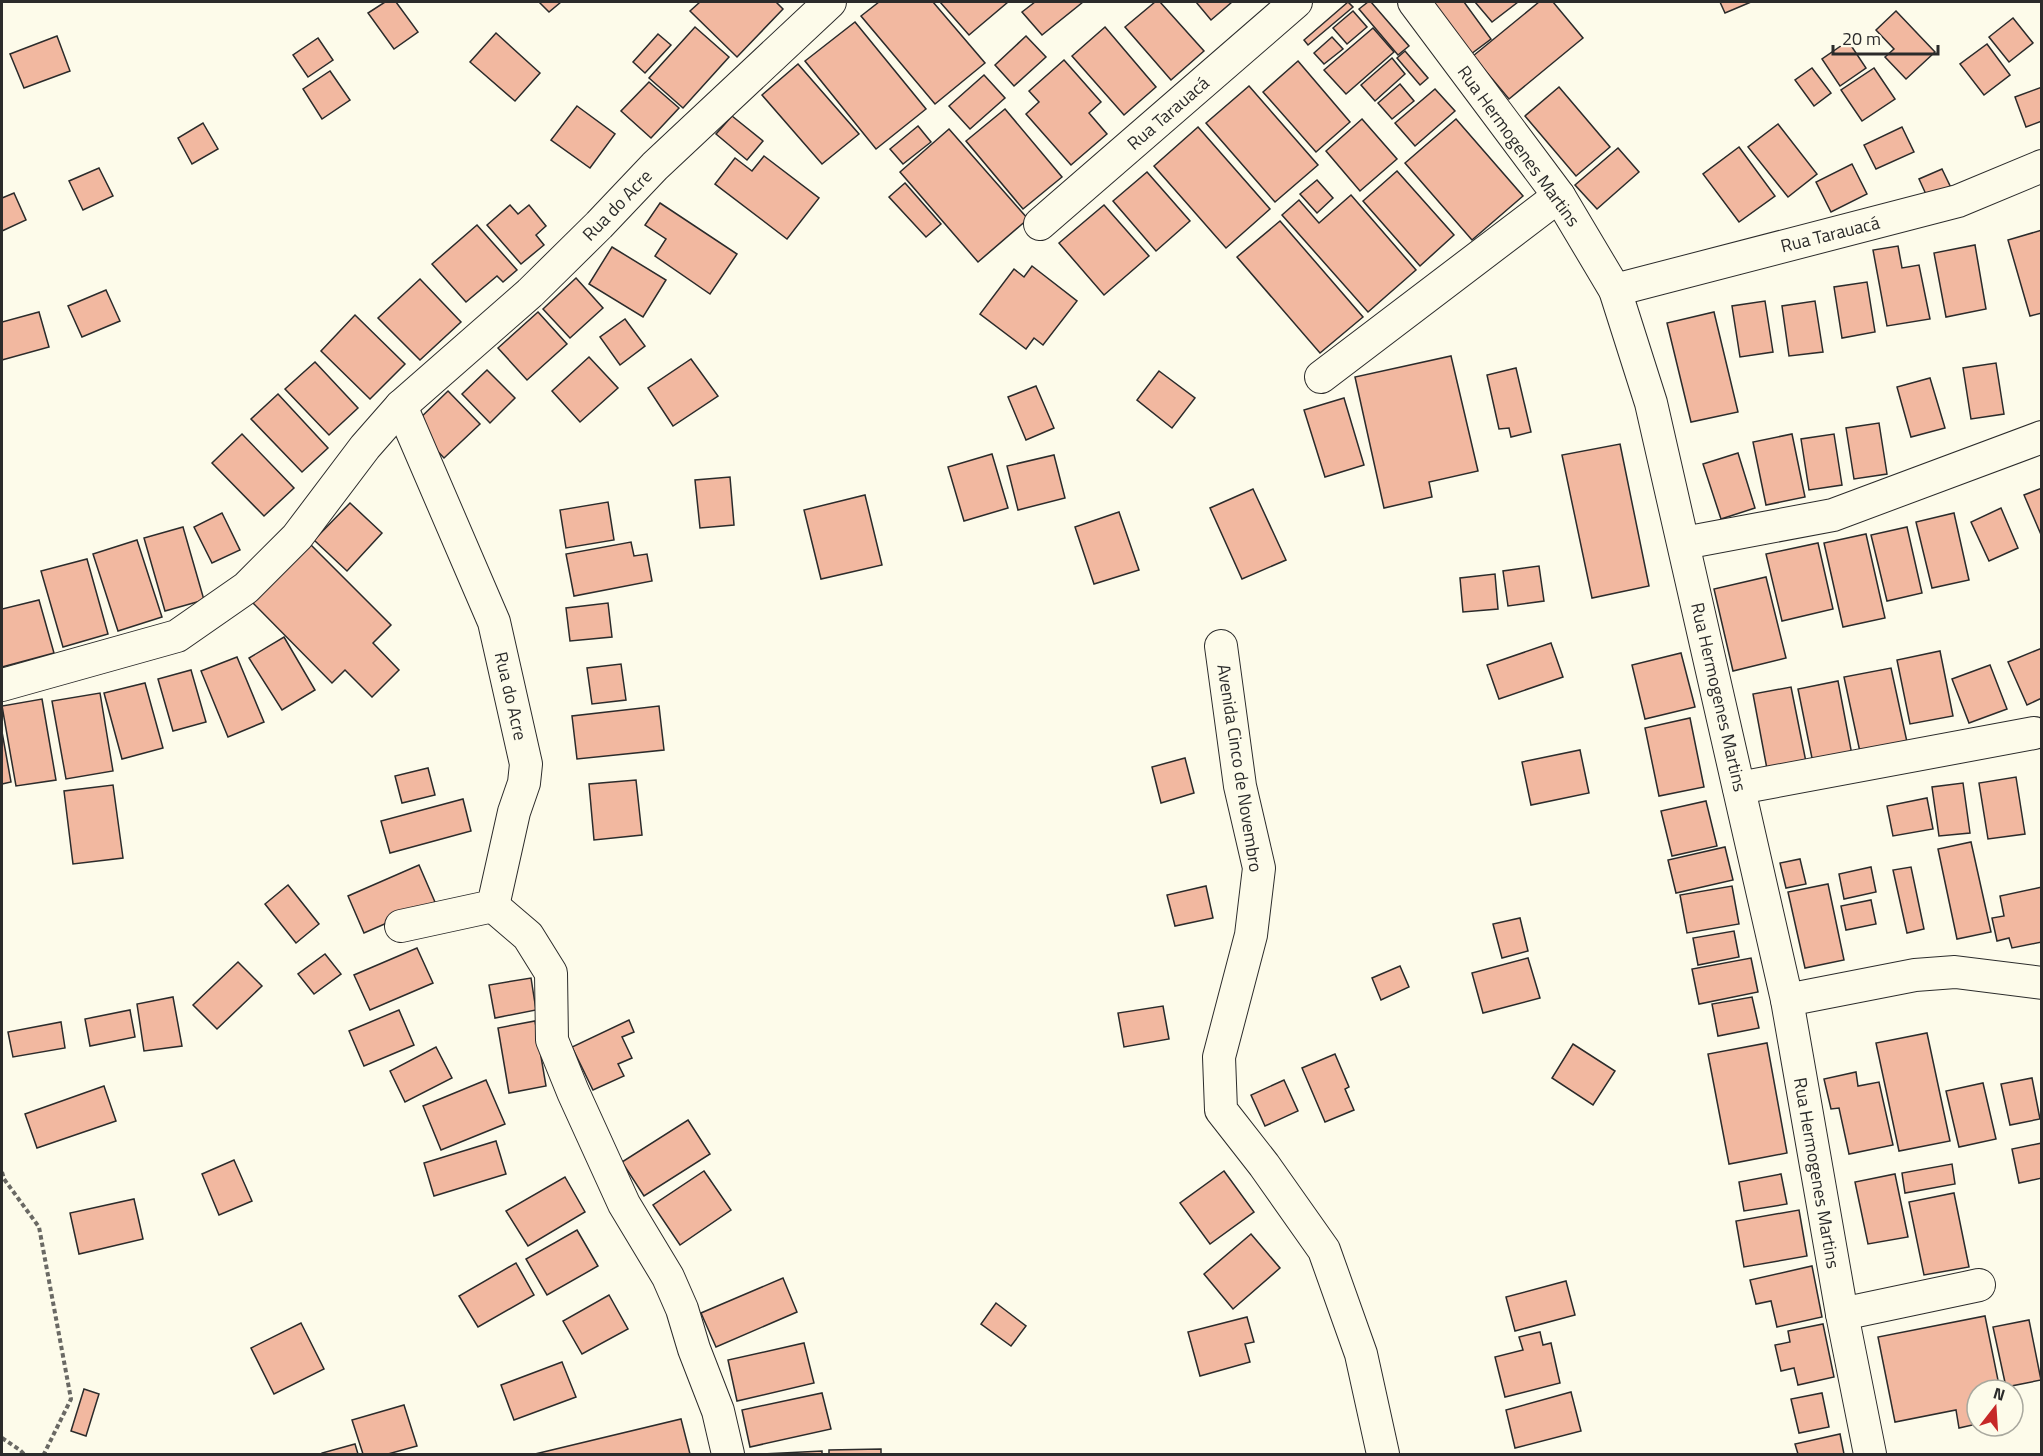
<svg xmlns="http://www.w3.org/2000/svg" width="2043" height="1456" font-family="'Titillium Web',sans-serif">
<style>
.building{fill:#f2b8a0;stroke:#2b2b2b;stroke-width:1.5}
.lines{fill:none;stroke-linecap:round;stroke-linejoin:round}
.minor-casing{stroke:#2b2b2b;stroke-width:34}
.path{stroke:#6a6964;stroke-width:4;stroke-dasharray:4.5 3;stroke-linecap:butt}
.minor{stroke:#fdfbea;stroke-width:32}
.labels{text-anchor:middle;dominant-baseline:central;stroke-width:4.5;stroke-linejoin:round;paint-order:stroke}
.street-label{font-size:18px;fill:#2b2b2b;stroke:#fdfbea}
</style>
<rect width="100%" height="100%" fill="#fdfbea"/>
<g class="building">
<polygon points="385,2 396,2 418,32 394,49 368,13"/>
<polygon points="539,2 561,2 549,12"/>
<polygon points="700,2 776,2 783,9 737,57 690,11"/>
<polygon points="879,2 933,2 985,63 935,104 861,16"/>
<polygon points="940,2 1008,2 969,35"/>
<polygon points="1035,2 1083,2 1042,35 1022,12"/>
<polygon points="1155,2 1160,2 1204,51 1171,80 1125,27"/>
<polygon points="1196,2 1232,2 1211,20"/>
<polygon points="1348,2 1353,7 1308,45 1304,40"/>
<polygon points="1368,2 1371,2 1409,46 1398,55 1359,9"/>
<polygon points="1435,2 1464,2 1491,39 1471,54 1433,3"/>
<polygon points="1475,2 1518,2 1492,22"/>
<polygon points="1539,2 1553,2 1583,38 1509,99 1473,56"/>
<polygon points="1720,2 1751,2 1725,13"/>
<polygon points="1353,11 1367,27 1347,44 1333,28"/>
<polygon points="1896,11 1935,52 1906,79 1885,57 1894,49 1876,30"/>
<polygon points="2013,18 2033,43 2009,62 1989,37"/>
<polygon points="855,22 926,109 876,149 805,61"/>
<polygon points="695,27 729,57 683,108 649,78"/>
<polygon points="1105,27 1156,87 1124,115 1072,56"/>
<polygon points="1373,28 1394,52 1346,94 1324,70"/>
<polygon points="496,33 540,73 515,101 470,62"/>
<polygon points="658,34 671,45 645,73 633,62"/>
<polygon points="57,36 70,71 24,88 10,54"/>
<polygon points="1026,36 1046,57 1014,86 995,65"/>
<polygon points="1332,37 1343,49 1324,64 1314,53"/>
<polygon points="318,38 333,60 308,77 293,55"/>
<polygon points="1848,41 1866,68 1840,86 1822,59"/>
<polygon points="1987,44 2010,75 1984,95 1960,64"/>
<polygon points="1405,51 1428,78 1420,85 1397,58"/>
<polygon points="1392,58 1405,74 1375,101 1361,85"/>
<polygon points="1064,60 1101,102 1089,113 1107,134 1071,165 1026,114 1039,102 1029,91"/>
<polygon points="1298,61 1350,122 1316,152 1263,92"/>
<polygon points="798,64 859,134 822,164 762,95"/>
<polygon points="1812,68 1831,93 1814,106 1795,80"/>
<polygon points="1874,68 1895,99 1862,121 1841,90"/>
<polygon points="330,71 350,100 322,119 303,89"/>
<polygon points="984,75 1005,98 970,129 949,106"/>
<polygon points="649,82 679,108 651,138 621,111"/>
<polygon points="1400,84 1414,101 1392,119 1378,103"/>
<polygon points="1249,86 1318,165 1275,202 1206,123"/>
<polygon points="1559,87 1610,147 1576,176 1525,116"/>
<polygon points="2042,87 2042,121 2026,127 2015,97"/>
<polygon points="1435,89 1455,111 1415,146 1395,123"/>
<polygon points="577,106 615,134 590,168 551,140"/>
<polygon points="1005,109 1062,177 1023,209 966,141"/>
<polygon points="732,116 763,141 747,160 716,134"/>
<polygon points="1362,119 1397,159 1360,191 1326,151"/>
<polygon points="1456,119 1523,196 1472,240 1405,163"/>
<polygon points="203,123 218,149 192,164 178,138"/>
<polygon points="1778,124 1817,174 1788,197 1748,147"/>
<polygon points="918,126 931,142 903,164 890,149"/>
<polygon points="1198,127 1270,209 1226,248 1154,166"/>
<polygon points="1902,127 1914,152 1876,169 1864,145"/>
<polygon points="949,129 1028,219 978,262 900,172"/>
<polygon points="1739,147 1775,196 1739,222 1703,174"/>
<polygon points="1618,148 1639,172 1597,209 1575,185"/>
<polygon points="764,156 819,198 787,239 715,184 735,158 752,171"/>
<polygon points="1852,164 1867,194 1831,212 1816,182"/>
<polygon points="99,168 113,196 83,210 69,181"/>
<polygon points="1942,169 1953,192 1930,203 1919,179"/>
<polygon points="1397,171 1454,235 1420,266 1363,201"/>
<polygon points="1147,172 1190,221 1156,251 1113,201"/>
<polygon points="1317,180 1333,198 1317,213 1300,194"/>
<polygon points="905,183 941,224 926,237 889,197"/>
<polygon points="14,193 26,220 2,231 2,198"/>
<polygon points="1351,195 1416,270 1368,312 1282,215 1299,200 1319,223"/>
<polygon points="660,203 737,254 710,294 655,256 666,239 645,225"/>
<polygon points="510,205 518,214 529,205 546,226 536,235 544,245 521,264 487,225"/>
<polygon points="1104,205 1149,256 1104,295 1059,243"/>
<polygon points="1280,221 1363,317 1320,353 1237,257"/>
<polygon points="477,225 517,270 503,282 497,276 466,302 432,264"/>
<polygon points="2042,230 2042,313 2030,316 2008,240"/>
<polygon points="1975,245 1986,309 1946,317 1934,253"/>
<polygon points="1898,246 1902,268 1919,265 1930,319 1887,326 1873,250"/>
<polygon points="612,247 666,280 643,317 589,284"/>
<polygon points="1032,266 1077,301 1043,345 1034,338 1026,349 980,314 1014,269 1024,277"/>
<polygon points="576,278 603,308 570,338 543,309"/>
<polygon points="420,279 461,322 420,360 378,318"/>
<polygon points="1867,282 1875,332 1842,338 1834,287"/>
<polygon points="106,290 120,321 82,337 68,306"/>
<polygon points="1765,301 1773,352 1740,357 1732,306"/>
<polygon points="1815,301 1823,352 1789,356 1782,306"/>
<polygon points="39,312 49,347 2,360 2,322"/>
<polygon points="538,312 567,344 527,380 498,348"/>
<polygon points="1714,312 1738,412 1691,422 1667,323"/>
<polygon points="355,315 405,364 370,399 321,351"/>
<polygon points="625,319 645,346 620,365 600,337"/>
<polygon points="1451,356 1478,471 1429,482 1432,497 1384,508 1355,377"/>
<polygon points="589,357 618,388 580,422 552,391"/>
<polygon points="691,359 718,396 673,426 648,388"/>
<polygon points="315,362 358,408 329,435 285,389"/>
<polygon points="1996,363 2004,414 1971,419 1963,368"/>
<polygon points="1516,368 1531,432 1511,437 1509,428 1499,429 1487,375"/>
<polygon points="487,370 515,398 490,423 462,394"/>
<polygon points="1159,371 1195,398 1172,428 1137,400"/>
<polygon points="1930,378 1945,428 1911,437 1897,387"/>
<polygon points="1036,386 1054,428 1026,440 1008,397"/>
<polygon points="448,391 480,424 444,458 413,425"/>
<polygon points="278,394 328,448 302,472 251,419"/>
<polygon points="1344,398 1364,465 1325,477 1304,410"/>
<polygon points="1879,423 1887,474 1854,479 1846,428"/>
<polygon points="242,434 294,488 264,516 212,463"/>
<polygon points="1792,434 1805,497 1766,505 1753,442"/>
<polygon points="1834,434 1842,485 1809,490 1801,439"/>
<polygon points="1620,444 1649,586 1592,598 1562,455"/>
<polygon points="1738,453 1755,508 1721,519 1703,464"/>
<polygon points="992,454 1008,508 964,521 948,467"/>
<polygon points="1054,455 1065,498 1018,510 1007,466"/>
<polygon points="730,477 734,525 700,528 695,480"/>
<polygon points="2042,488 2042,537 2024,495"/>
<polygon points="1253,489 1286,560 1242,579 1210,508"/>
<polygon points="865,495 882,565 821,579 804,510"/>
<polygon points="608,502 614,540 566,548 560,510"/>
<polygon points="350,503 382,533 347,571 314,540"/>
<polygon points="2001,508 2018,548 1989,561 1971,522"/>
<polygon points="1119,512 1139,570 1094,584 1075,527"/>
<polygon points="222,513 240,550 212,563 194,527"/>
<polygon points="1954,513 1969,580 1932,588 1916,522"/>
<polygon points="183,527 204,600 165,611 144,538"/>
<polygon points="1907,527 1922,593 1887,601 1871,535"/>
<polygon points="1866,534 1885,618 1843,627 1824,543"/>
<polygon points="137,540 162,617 118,631 93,554"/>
<polygon points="631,542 634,556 647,554 652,581 574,596 566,554"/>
<polygon points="1818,543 1833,609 1782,621 1766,554"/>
<polygon points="311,545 391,625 373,643 399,670 372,697 345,670 332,683 252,602"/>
<polygon points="87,559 108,634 63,647 41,571"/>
<polygon points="1539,566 1544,601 1508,606 1503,571"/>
<polygon points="1495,574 1498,609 1463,612 1460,578"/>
<polygon points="1766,577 1786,658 1733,671 1714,589"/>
<polygon points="39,600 54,653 2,667 2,609"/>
<polygon points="608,603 612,637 570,641 566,608"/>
<polygon points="284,637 315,690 282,710 249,658"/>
<polygon points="1551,643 1563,677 1499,699 1487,665"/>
<polygon points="2042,648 2042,698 2027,705 2008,662"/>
<polygon points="1940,651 1953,716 1910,724 1897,660"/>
<polygon points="1681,653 1695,707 1645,719 1632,665"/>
<polygon points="237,657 264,722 228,737 201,671"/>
<polygon points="621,664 626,700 592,704 587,668"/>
<polygon points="1990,665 2007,709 1969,723 1952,679"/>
<polygon points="1891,668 1907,742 1860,752 1844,677"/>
<polygon points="191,670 206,722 173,731 158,679"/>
<polygon points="1838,681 1852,755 1813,763 1798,689"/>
<polygon points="145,683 163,748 122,759 104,693"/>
<polygon points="1791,687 1806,762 1767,769 1753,694"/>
<polygon points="100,693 113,771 66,779 52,701"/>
<polygon points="42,699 56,780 16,786 2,706"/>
<polygon points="659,706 664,750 577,759 572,716"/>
<polygon points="1690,718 1704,787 1659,796 1645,728"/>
<polygon points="2,732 11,782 2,784"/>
<polygon points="1580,750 1589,793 1531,805 1522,762"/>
<polygon points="1185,758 1194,793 1161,803 1152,767"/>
<polygon points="428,768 435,795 402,803 395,776"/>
<polygon points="2016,777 2025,834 1988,839 1979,783"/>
<polygon points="636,780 642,835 594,840 589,784"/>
<polygon points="1963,783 1970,833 1939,836 1932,787"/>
<polygon points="113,785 123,858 73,864 64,791"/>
<polygon points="1927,798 1933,829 1893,836 1887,806"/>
<polygon points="463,799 471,831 390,853 381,821"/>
<polygon points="1706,801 1717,846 1672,856 1661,811"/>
<polygon points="1971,842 1991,932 1957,939 1938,849"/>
<polygon points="1725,847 1733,880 1676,893 1668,860"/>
<polygon points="1800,859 1806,884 1786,888 1780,863"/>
<polygon points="419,865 435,902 364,933 348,896"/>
<polygon points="1871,867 1876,892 1844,899 1839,874"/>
<polygon points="1911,867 1924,929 1907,933 1893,870"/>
<polygon points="1828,884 1844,960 1805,968 1788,892"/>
<polygon points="288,885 319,924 296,943 265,904"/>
<polygon points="1206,886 1213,918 1175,926 1167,895"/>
<polygon points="1732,886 1739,924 1687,933 1680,895"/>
<polygon points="2042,887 2042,942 2012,948 2009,938 1997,941 1992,918 2004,916 2000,896"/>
<polygon points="1871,900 1876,924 1846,930 1841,906"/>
<polygon points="1520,918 1528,951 1502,958 1493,924"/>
<polygon points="1734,931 1739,957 1698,965 1693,938"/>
<polygon points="417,948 433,983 370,1010 354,975"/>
<polygon points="325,954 341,974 314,994 298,974"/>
<polygon points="1528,958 1540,998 1483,1013 1472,973"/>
<polygon points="1751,958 1758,992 1699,1004 1692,969"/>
<polygon points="238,962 262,986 217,1029 193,1005"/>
<polygon points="1400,966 1409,987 1381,1000 1372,978"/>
<polygon points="531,978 536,1010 495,1018 489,985"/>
<polygon points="173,997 182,1046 144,1051 137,1004"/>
<polygon points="1752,997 1759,1028 1718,1036 1712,1004"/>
<polygon points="1163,1006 1169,1039 1124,1047 1118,1013"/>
<polygon points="130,1010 135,1037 90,1046 85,1019"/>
<polygon points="399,1010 414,1045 364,1066 349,1031"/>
<polygon points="629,1020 634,1032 622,1037 632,1058 618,1064 624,1076 593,1090 572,1047"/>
<polygon points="535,1021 546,1086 509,1093 498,1028"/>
<polygon points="61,1022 65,1048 13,1057 8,1032"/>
<polygon points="1927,1033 1950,1141 1899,1151 1876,1043"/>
<polygon points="1767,1043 1787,1153 1729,1164 1708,1054"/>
<polygon points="1573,1044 1615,1071 1593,1105 1552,1078"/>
<polygon points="436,1047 452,1078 405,1102 390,1071"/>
<polygon points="1335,1054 1349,1087 1345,1089 1354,1110 1325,1122 1302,1068"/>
<polygon points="1856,1072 1858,1086 1879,1082 1893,1145 1849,1154 1839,1108 1831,1109 1824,1079"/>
<polygon points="2032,1078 2040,1119 2010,1125 2001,1084"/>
<polygon points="486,1080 505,1124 441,1150 423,1106"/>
<polygon points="1284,1080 1298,1111 1265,1126 1251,1095"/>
<polygon points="1983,1083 1996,1139 1959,1147 1946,1091"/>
<polygon points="104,1086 116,1121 37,1148 25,1114"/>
<polygon points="688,1120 710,1154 644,1196 622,1162"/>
<polygon points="496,1141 506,1174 434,1196 424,1163"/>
<polygon points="2042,1143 2042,1178 2019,1183 2012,1149"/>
<polygon points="234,1160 252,1201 219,1215 202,1174"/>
<polygon points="1952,1164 1955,1184 1905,1193 1902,1173"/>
<polygon points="704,1171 731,1210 680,1245 653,1205"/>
<polygon points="1224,1171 1254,1212 1210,1244 1180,1203"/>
<polygon points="1781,1174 1787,1204 1744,1211 1739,1182"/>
<polygon points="1895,1174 1908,1237 1868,1244 1855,1182"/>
<polygon points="565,1177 585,1212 528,1246 506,1211"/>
<polygon points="1954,1193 1969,1267 1924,1275 1909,1202"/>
<polygon points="134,1199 143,1239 79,1254 70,1213"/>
<polygon points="1799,1210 1807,1256 1744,1267 1736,1221"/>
<polygon points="577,1230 598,1266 547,1295 526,1259"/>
<polygon points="1251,1234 1280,1268 1233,1309 1204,1274"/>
<polygon points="516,1263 534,1295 478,1327 459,1296"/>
<polygon points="1812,1266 1822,1317 1777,1327 1771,1301 1756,1304 1750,1280"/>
<polygon points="783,1278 797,1312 716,1347 701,1313"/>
<polygon points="1566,1281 1575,1315 1515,1331 1506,1297"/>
<polygon points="609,1295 628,1329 582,1354 563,1321"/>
<polygon points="996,1303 1026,1326 1011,1346 981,1324"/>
<polygon points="1985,1316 2000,1390 1977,1390 1977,1424 1959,1428 1956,1410 1895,1422 1878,1337"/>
<polygon points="1247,1317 1254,1342 1245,1344 1250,1362 1200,1376 1188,1332"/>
<polygon points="2029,1320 2041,1380 2006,1387 1993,1327"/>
<polygon points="301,1323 324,1369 274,1394 251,1348"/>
<polygon points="1823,1324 1834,1377 1798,1385 1794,1368 1781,1371 1775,1345 1790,1342 1788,1331"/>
<polygon points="1540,1332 1543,1345 1551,1343 1560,1383 1505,1397 1495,1357 1523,1350 1519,1337"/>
<polygon points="804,1343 814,1383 737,1401 728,1360"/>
<polygon points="562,1362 576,1397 514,1420 501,1385"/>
<polygon points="84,1389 99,1394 86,1436 71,1431"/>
<polygon points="1571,1392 1581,1431 1515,1448 1506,1410"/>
<polygon points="822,1393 831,1429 750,1447 742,1410"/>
<polygon points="1822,1393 1829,1427 1799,1433 1791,1399"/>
<polygon points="404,1405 417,1446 388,1454 363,1454 352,1420"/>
<polygon points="681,1419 690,1454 535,1454"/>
<polygon points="1840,1434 1844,1454 1798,1454 1795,1444"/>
<polygon points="355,1444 358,1454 322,1454 322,1453"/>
<polygon points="881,1449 881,1454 829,1454 829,1450"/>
<polygon points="822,1451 822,1454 761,1454"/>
</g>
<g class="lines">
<g class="minor-casing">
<g id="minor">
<polyline points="1414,2 1559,196 1615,290 1651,403 1787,1000 1842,1314 1870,1454"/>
<polyline points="1040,224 1296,2"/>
<polyline points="1615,290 1958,201 2042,166"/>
<polyline points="1321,377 1559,196"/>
<polyline points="1684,543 1833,515 2042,437"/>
<polyline points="1221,646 1240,786 1259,868 1251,935 1219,1057 1221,1110 1264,1165 1324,1250 1361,1354 1383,1454"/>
<polyline points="2,685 177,636 246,588 297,537 365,447 401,406 530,293 599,225 655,166 830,2"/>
<polyline points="1739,788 2034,733"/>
<polyline points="493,906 528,936 551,973 552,1040 573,1092 624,1204 668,1277 682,1309 694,1349 718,1411 728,1454"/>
<polyline points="401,926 493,906 514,812 524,783 526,764 494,622 401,406"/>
<polyline points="1787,1000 1915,975 1955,972 2042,983"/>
<polyline points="1842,1314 1979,1285"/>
</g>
</g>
<g class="path">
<polyline points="2,1172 4,1179 39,1227 71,1399 44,1454"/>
<polyline points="2,1438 20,1450 24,1454"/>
</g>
<use href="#minor" class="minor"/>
</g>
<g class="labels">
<g class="street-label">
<text transform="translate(1168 113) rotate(-41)">Rua Tarauacá</text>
<text transform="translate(1519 146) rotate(54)">Rua Hermogenes Martins</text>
<text transform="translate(617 205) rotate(-46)">Rua do Acre</text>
<text transform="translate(1830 234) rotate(-14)">Rua Tarauacá</text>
<text transform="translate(511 696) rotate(77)">Rua do Acre</text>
<text transform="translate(1719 697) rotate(77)">Rua Hermogenes Martins</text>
<text transform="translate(1240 768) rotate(81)">Avenida Cinco de Novembro</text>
<text transform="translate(1817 1173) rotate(80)">Rua Hermogenes Martins</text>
</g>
</g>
<rect width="2043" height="1456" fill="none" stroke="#2b2b2b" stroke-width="6"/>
<g transform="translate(1995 1408) rotate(17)"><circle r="28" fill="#fdfbea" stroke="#a9a89e" stroke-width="1.5"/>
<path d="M0-4.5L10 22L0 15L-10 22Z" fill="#c62828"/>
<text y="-9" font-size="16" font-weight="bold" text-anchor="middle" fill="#2b2b2b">N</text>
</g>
<path d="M1833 45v9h105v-9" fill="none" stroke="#2b2b2b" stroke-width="3"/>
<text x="1842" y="45" font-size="18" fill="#2b2b2b" stroke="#fdfbea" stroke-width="4.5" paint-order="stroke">20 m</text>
</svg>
